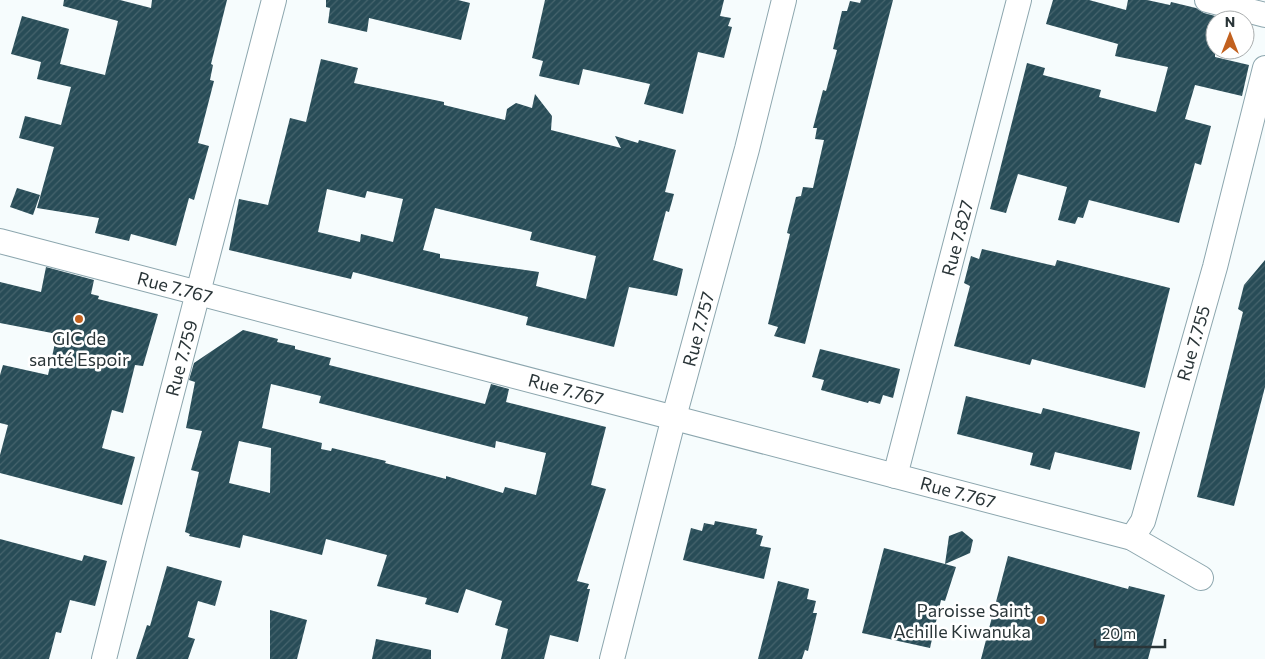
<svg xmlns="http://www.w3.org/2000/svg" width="1265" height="659" font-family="Commissioner,sans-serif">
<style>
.building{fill:url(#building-hatch);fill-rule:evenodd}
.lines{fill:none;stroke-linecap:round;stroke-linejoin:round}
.minor-casing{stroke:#8ca6ae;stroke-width:26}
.minor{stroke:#fff;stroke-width:24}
.poi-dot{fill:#c2611f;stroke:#fff;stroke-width:2}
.labels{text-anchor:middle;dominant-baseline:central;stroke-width:5;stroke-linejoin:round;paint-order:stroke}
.street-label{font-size:18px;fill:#2a3538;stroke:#fff}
.poi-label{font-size:18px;fill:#2a3538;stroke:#fff}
</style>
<defs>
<pattern id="building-hatch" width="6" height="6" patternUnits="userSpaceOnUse" patternTransform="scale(1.25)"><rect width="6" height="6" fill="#284c57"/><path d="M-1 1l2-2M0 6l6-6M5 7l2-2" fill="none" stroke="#46646d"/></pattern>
</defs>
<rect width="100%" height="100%" fill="#f6fcfd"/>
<g class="building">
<polygon points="64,0 120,0 151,8 152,0 227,0 211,64 213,65 210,80 214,81 198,143 209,146 194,200 189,198 176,246 131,234 129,241 95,233 99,218 37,208 54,147 19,138 25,116 61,125 71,87 37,79 41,62 11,54 22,16 69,29 60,64 105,75 118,21 63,6"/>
<polygon points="326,0 458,0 470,3 461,40 369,18 367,32 328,23 330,8 326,7"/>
<polygon points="545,0 724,0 720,16 731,18 728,26 732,27 724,58 698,52 683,114 644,104 650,84 583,69 579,85 539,76 543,61 532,58"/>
<polygon points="861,0 893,0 805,344 774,336 778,327 768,324 790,234 787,233 796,197 801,196 803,187 813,188 824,140 815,139 817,128 813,128 823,90 826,91 837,50 833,49 842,11 847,11 850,1 860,3"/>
<polygon points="1053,0 1089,0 1126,10 1128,0 1147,0 1170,5 1171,2 1196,8 1204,13 1219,17 1219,20 1215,20 1215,57 1249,65 1242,96 1195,85 1185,119 1211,126 1201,165 1195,163 1179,223 1089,200 1083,218 1078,217 1075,224 1058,220 1067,187 1018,174 1006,213 990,209 1027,63 1045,68 1043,75 1101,90 1099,97 1156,112 1168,67 1115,56 1118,44 1046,24"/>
<path d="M321 59 358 68 354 83 444 102V105L505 120 507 109 516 103 532 108 535 94 552 116 551 130 621 148 615 136 638 143 639 140 676 150 665 192 674 194 669 212 666 211 653 260 683 269 677 296 629 287 614 347 526 325 528 317 353 272 351 279 229 250 239 199 268 205 290 118 306 122ZM327 189 365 198 367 191 403 199 393 242 361 234 360 242 318 232ZM435 208 532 232 530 240 596 256 586 299 536 286 539 272 440 258V254L423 250Z"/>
<polygon points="17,188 40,195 33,215 10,207"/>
<polygon points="982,249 1055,266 1057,260 1170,288 1145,388 1032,359 1030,365 954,346 970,286 964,283 971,256 979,259"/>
<polygon points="1265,260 1265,387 1234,506 1197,497 1243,312 1238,309 1244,285"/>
<polygon points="46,267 94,280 91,294 99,296 98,299 158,314 143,366 135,365 123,413 112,410 102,448 135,457 122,505 0,473 0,455 8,425 0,423 0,375 3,365 48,375 57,334 0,323 0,282 41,292"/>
<path d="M243 330 278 339 277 342 295 346V349L331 358 329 365 485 404 491 384 509 389 506 402 606 427 591 485 606 489 577 581 589 584 587 589H590L578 642 550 635 544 659H501L508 629 495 625 502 601 466 589 458 613 425 604 427 598 377 586 387 555 326 539 322 555 243 535 240 548 189 536 190 534 185 532 199 472 191 470 202 431 186 428 195 382 189 380 194 363ZM271 384 321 396 319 403 495 448 496 441 546 453 536 495 505 487 503 493 446 476V479L385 463 386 461 332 448 331 451 321 449 322 443 262 428ZM239 441 271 448 270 493 229 483Z"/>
<polygon points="820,349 900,369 893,398 883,395 880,404 869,401 868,403 821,390 824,380 812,377"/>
<polygon points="966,396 1041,414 1043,408 1140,432 1131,470 1055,452 1050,470 1030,465 1033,453 957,434"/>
<polygon points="715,521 757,529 756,534 763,536 760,546 771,548 764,579 683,560 691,528 702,531 704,523 714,525"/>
<polygon points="962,531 973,540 970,553 945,564 956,567 945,601 941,600 930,648 862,633 884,548 945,564 949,536"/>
<polygon points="0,539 82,561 84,555 107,561 95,606 70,600 61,633 56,632 49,659 0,659"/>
<polygon points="1008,556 1128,589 1129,586 1165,595 1148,659 981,659"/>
<polygon points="167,566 222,581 215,606 198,601 188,637 195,639 188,659 136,659 147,625 150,626"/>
<polygon points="778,581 809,589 807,599 816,601 813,613 817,613 808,651 805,650 802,659 758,659"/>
<polygon points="270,610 307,620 297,659 270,659"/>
<polygon points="376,639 431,650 431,659 372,659"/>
</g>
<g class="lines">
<g class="minor-casing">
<g id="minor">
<polyline points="1207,0 1265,15"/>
<polyline points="0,241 1132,538 1201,578"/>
<polyline points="895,476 1019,0"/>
<polyline points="1132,538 1143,521 1215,267 1265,68"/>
<polyline points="104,659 134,539 274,0"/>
<polyline points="612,659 674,417 747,149 784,0"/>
</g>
</g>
<use href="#minor" class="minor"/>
</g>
<g class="poi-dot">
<circle cx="79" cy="319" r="5"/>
<circle cx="1041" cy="620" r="5"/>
</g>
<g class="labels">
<g class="street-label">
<text transform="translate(957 238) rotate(-75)">Rue 7.827</text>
<text transform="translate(175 287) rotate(15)">Rue 7.767</text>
<text transform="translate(698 329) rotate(-75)">Rue 7.757</text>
<text transform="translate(1193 343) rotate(-74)">Rue 7.755</text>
<text transform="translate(181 358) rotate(-75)">Rue 7.759</text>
<text transform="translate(566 389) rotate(15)">Rue 7.767</text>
<text transform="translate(958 492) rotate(15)">Rue 7.767</text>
</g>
<g class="poi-label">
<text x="79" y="338">GIC de<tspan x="79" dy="21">santé Espoir</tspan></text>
<text x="1031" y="610" text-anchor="end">Paroisse Saint<tspan x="1031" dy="21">Achille Kiwanuka</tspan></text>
</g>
</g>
<g transform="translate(1230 35)"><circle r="24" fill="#ffffff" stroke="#aaaeaf"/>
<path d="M0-4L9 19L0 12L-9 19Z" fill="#c2611f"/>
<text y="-8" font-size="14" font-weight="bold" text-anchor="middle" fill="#2a3538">N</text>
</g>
<path d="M1095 639v8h70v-8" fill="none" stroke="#2a3538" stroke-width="2.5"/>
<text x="1102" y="639" font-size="15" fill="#2a3538" stroke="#ffffff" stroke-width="4" paint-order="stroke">20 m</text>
</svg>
